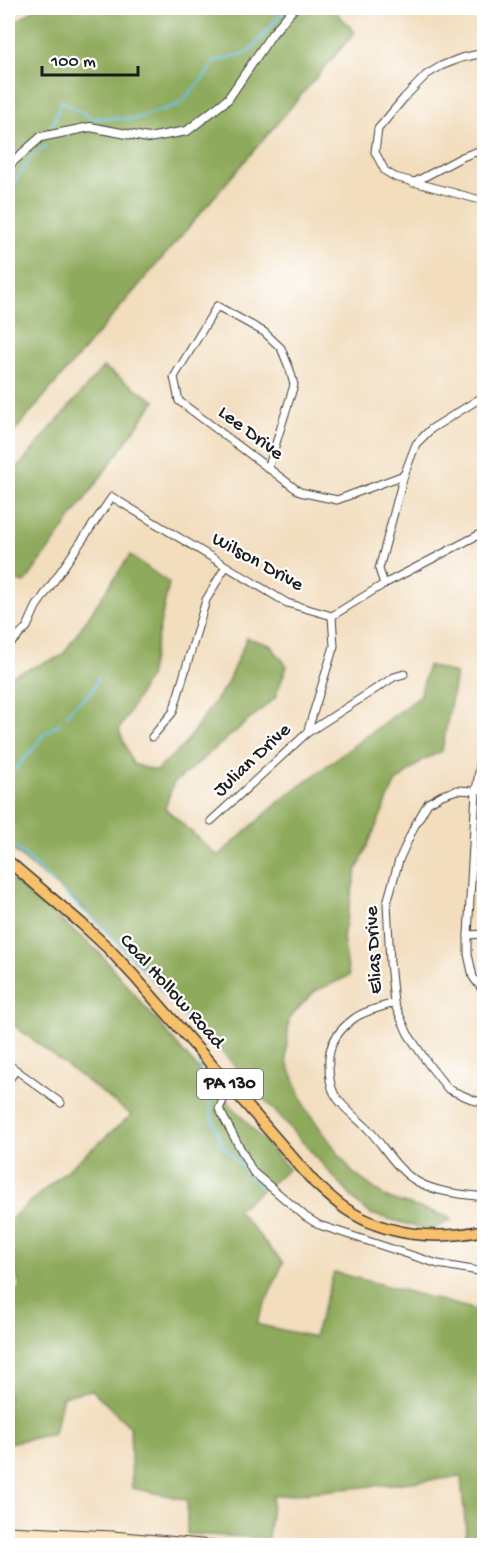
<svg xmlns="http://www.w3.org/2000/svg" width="492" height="1553" font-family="'Gochi Hand',sans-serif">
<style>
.forest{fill:#8eaa5c;stroke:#55633c;stroke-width:1.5}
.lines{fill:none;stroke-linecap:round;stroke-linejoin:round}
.stream{stroke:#6ac4e8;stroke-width:2}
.minor-casing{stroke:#3c3934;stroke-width:9}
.tertiary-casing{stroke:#3c3934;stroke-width:10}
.secondary-casing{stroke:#3c3934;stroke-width:11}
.primary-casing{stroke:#3c3934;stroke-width:13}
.minor{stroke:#fff;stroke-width:7}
.tertiary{stroke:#fff;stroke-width:8}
.secondary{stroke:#fce6c4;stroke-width:9}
.primary{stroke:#f7c06c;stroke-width:10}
.labels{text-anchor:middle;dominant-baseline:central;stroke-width:4.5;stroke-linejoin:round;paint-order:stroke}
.shield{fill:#fff;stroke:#606060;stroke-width:1.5}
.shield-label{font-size:18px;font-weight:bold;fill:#1c1c1c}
.street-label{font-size:20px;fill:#1c1c1c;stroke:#fff}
</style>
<rect width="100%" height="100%" fill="#fff"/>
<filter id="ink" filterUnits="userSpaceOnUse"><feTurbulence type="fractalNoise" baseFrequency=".0167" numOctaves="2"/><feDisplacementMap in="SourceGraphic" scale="12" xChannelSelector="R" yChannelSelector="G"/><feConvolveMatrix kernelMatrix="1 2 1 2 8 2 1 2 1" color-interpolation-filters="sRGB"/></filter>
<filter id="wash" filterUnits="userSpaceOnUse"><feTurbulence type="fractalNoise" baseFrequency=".008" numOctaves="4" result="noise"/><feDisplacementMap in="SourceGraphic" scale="24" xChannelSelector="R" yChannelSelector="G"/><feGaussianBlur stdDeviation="1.35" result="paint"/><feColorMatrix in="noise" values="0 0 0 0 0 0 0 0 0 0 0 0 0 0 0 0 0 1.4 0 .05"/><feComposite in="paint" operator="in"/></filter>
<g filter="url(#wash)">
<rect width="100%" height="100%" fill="#f2ddbd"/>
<g class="forest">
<polygon points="36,8 332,8 355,32 8,439 8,28"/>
<polygon points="103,367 155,401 25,583 11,580 8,582 8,479"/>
<polygon points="130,555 169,583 149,677 119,730 133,764 156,771 184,745 226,685 247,638 270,645 287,666 275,698 173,784 165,808 218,856 281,800 420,696 428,665 456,674 442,751 423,760 395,783 356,872 343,937 349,976 315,991 289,1018 286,1059 306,1109 352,1172 387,1198 446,1216 451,1220 431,1231 371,1214 357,1203 206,1034 83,908 8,846 8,674 13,675 62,656"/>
<polygon points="8,877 97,950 184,1053 289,1169 237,1210 283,1263 256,1324 314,1337 334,1272 473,1309 484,1324 484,1545 467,1545 461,1477 273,1496 268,1538 187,1534 187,1500 132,1488 130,1427 92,1390 63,1396 54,1434 8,1443 8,1301 20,1287 8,1246 8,1221 131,1115 8,1021"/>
</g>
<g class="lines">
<g class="stream">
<polyline points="50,127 54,123 61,101 92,118 134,119 180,104 206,75 214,62 249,52 286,8"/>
<polyline points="8,190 34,155 46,146"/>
<polyline points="67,715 71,709 92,691 98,678"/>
<polyline points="8,777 35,747 42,736 60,723"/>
<polyline points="8,840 54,884"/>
<polyline points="63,892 112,936 146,972 198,1032"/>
<polyline points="198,1061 206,1087 212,1116 222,1144 257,1184 263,1189"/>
</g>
</g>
</g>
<g filter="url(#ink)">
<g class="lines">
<g class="minor-casing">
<g id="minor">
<polyline points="484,53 461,58 441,66 426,75 404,98 378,129 375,152 385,171 395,177 484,201"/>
<polyline points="413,183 462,157 484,149"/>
<polyline points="268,469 294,385 290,370 281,348 264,332 217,306 174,377 179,401 300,492 337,500 404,475"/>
<polyline points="384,584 379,569 404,475 416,444 431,429 484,396"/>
<polyline points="8,641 13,641 27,627 36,607 112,497 287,603 332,616 384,584 484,532"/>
<polyline points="307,733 394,677 404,674"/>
<polyline points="152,737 173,712 206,600 226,566"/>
<polyline points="484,740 476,791 468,935 468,954 473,977 484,992"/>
<polyline points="476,791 457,790 442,795 428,803 414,827 399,860 387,903 390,962 394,1003 408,1034 429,1065 448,1089 476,1101 484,1101"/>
<polyline points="476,791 484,787"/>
<polyline points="211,821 307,733 334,646 332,616"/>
<polyline points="468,935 484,934"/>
<path d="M394 1003C382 1007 367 1010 356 1017 339 1029 327 1045 329 1066 329 1075 330 1085 334 1093 342 1108 356 1117 368 1129 385 1147 395 1169 418 1182 438 1193 462 1194 484 1197"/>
<polyline points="8,1064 61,1103"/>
<polyline points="8,1081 16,1070"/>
<polyline points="230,1085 219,1109 253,1172 306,1217 319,1225 438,1264 484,1272"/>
</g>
</g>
<g class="tertiary-casing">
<polyline id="tertiary" points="8,166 41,137 90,127 148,138 187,131 228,99 272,34 294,8"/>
</g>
<g class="secondary-casing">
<polyline id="secondary" points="8,1531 112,1536 224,1546"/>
</g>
<g class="primary-casing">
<path id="primary" d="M8 861 82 924 108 948 134 976 314 1182C324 1191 334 1201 346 1209 386 1236 438 1241 484 1230"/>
</g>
<use href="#minor" class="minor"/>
<use href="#tertiary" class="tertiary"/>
<use href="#secondary" class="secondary"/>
<use href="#primary" class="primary"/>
</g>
</g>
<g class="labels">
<rect class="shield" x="197" y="1069" width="66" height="30" rx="4.5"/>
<g class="shield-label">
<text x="230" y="1084">PA 130</text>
</g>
<g class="street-label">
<text transform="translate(250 434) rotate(37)">Lee Drive</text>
<text transform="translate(257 563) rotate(29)">Wilson Drive</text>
<text transform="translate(253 761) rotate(-43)">Julian Drive</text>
<text transform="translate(375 950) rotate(-93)">Elias Drive</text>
<text transform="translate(171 992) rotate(48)">Coal Hollow Road</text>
</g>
</g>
<rect width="492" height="1553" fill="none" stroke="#fff" stroke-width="30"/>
<path d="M42 66v9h96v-9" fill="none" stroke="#1c1c1c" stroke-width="3"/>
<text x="51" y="66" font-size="18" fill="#1c1c1c" stroke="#ffffff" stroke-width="4.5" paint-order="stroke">100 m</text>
</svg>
